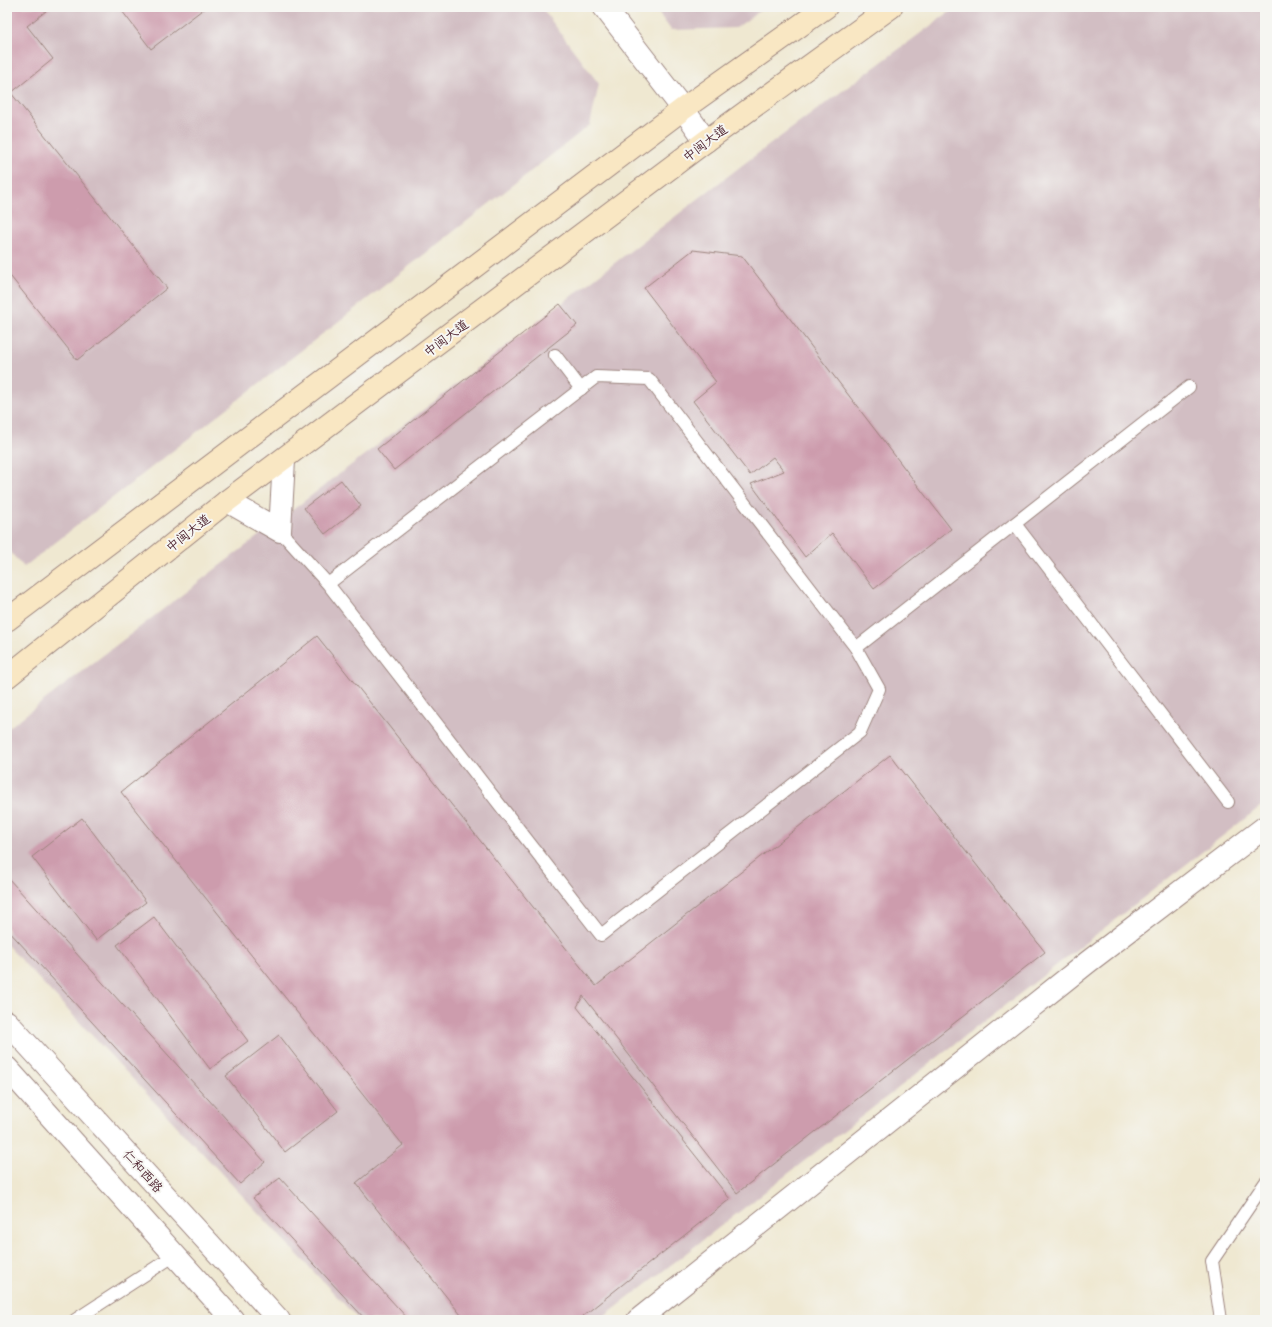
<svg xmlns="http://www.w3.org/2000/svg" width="1272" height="1327" font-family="Itim,'LXGW WenKai TC',sans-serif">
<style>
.industrial{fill:#d2bec3}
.building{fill:#cd9cad}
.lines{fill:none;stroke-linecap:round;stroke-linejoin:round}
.service-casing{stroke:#9c847e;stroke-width:14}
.minor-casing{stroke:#9c847e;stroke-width:24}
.secondary-casing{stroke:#9c847e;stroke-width:24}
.service{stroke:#fff;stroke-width:12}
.minor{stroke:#fff;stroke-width:22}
.secondary{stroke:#f9e7c3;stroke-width:22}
.labels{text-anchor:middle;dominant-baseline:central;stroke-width:4;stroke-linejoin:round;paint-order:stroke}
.street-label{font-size:13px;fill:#4a1f2b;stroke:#f6f6f2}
</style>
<rect width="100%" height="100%" fill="#f6f6f2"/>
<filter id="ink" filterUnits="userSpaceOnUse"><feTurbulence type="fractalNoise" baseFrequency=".025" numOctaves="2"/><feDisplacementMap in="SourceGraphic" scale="8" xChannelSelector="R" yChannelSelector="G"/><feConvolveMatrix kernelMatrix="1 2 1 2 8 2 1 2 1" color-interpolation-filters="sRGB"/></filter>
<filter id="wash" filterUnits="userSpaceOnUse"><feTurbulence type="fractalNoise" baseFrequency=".012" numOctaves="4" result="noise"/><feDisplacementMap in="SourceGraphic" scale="16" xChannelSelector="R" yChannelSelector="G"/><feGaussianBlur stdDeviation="0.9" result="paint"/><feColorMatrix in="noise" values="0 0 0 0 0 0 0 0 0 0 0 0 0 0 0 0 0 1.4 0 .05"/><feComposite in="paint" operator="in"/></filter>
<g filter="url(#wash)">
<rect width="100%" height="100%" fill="#efe8d1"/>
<g class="industrial">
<polygon points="7,7 541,7 599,84 590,125 24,567 7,549"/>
<polygon points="654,7 765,7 736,28 671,30"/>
<polygon points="956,7 1265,7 1265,803 600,1320 359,1320 7,945 7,729 745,163"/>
</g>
<g id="blocks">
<g class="building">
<polygon points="7,7 51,7 27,26 53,59 11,93 167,288 77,360 7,272"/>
<polygon points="119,7 206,7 151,49"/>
<polygon points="693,250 742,256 951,529 874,589 832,533 805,557 751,484 784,471 773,457 750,475 693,401 716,382 644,288"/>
<polygon points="560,304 577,325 394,470 377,449"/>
<polygon points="341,480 361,506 325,534 304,508"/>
<polygon points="317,636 596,986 890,755 1045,952 737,1193 583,996 577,1007 730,1199 578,1320 465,1320 356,1183 403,1145 121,792"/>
<polygon points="82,818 146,902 96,940 32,857"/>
<polygon points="8,878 265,1162 240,1184 7,929"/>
<polygon points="154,917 248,1041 210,1069 117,945"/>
<polygon points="279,1035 338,1111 285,1152 226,1076"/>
<polygon points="280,1178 409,1320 366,1320 253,1198"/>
</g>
</g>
</g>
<g filter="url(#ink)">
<use href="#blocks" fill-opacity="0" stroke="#9c847e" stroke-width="1"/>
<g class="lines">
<g class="service-casing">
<g id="service">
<polyline points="555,355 581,389"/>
<polyline points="1015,524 1228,802"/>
<polyline points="280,531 328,584 601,935 860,732 879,689 856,648 649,379 596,377 328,584"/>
<polyline points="856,648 1189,387"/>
<polyline points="75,1320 175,1255"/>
<polyline points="1221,1320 1212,1261 1265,1183"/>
</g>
</g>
<g class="minor-casing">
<g id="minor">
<polyline points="604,7 683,109 706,141"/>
<polyline points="227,501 280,531 284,460"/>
<polyline points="7,1022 279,1320"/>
<polyline points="7,1068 233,1320"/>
<polyline points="638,1320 1088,962 1265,827"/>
</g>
</g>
<g class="secondary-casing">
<g id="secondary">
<polyline points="7,620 683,109 826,7"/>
<polyline points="7,677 227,501 706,141 891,7"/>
</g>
</g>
<use href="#service" class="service"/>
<use href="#minor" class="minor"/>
<use href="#secondary" class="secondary"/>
</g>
</g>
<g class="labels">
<g class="street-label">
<text transform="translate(705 143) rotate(-37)">中闽大道</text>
<text transform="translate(446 338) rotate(-37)">中闽大道</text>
<text transform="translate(188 533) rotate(-38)">中闽大道</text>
<text transform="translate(143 1171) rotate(48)">仁和西路</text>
</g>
</g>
<rect width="1272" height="1327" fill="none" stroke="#f6f6f2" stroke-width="24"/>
</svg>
